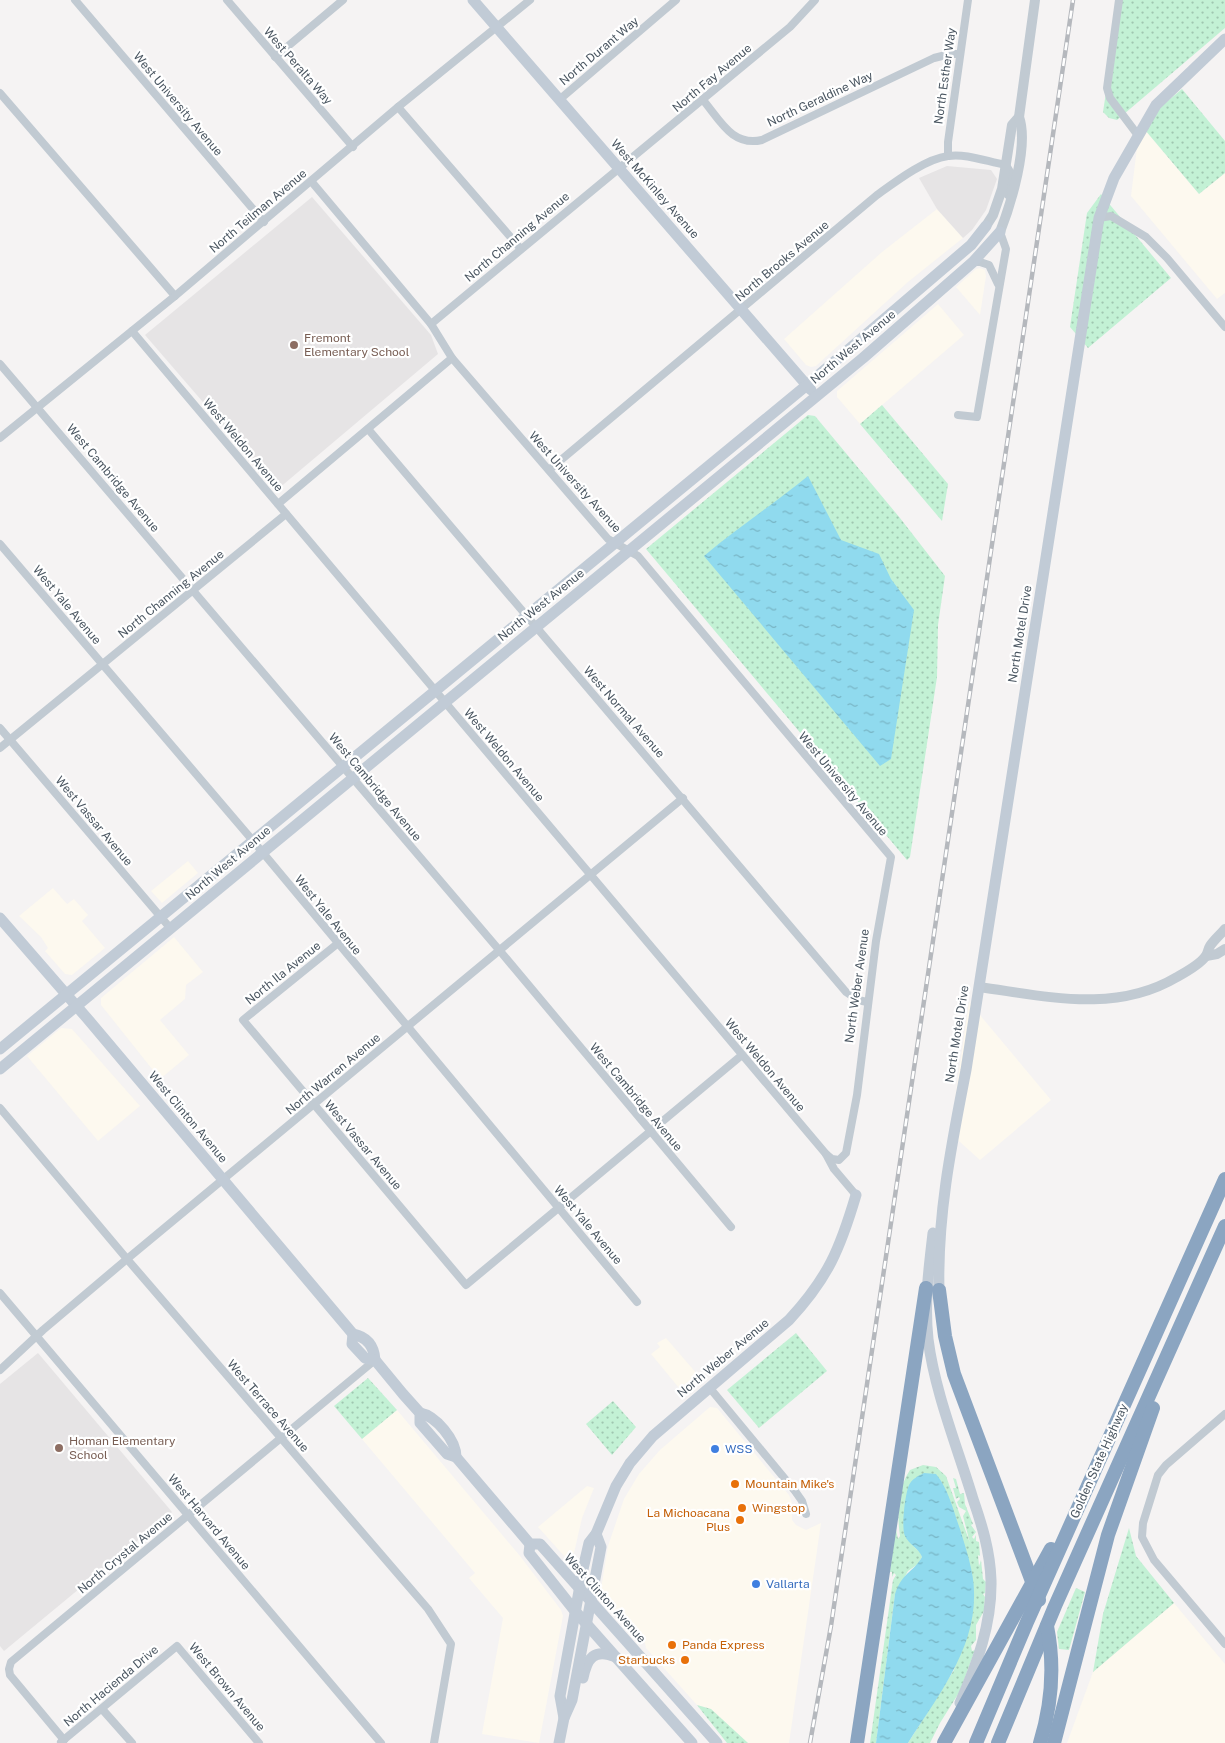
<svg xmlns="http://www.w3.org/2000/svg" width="1225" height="1743" font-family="'Public Sans',sans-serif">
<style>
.commercial{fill:#fdf9ef}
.education{fill:#e6e4e5}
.grass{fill:url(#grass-dots)}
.water{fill:url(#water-ripples)}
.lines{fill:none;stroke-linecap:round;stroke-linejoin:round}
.minor{stroke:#c1cad2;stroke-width:8}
.tertiary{stroke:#c1cad2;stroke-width:10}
.secondary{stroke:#c1cbd6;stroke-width:11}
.motorway{stroke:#8ba5c1;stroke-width:14}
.rail-casing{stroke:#b5b8bd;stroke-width:4.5}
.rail{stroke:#fff;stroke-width:2.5;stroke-dasharray:8;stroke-linecap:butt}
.education-dot{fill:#8d6e63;stroke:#fff;stroke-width:2}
.shop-dot{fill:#3f7fe0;stroke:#fff;stroke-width:2}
.food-dot{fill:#e8710a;stroke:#fff;stroke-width:2}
.labels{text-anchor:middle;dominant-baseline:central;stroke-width:4.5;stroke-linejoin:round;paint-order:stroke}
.street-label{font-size:12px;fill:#4a5661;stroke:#fff}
.education-label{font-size:12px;fill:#785e54;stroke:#fff;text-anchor:start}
.shop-label{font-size:12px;fill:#366cbe;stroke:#fff;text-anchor:start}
.food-label{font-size:12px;fill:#c56008;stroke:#fff;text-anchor:start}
</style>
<defs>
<pattern id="grass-dots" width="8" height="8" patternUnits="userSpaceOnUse" patternTransform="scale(1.25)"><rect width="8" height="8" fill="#c3f1d5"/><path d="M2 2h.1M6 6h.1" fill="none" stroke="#a0c6b0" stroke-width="1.8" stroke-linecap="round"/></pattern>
<pattern id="water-ripples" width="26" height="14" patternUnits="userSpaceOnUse" patternTransform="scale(1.25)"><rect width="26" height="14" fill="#90daee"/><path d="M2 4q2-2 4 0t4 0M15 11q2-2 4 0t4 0" fill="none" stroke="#78b4c4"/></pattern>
</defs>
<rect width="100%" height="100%" fill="#f5f3f3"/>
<g class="commercial">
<polygon points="1140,124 1199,194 1225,173 1225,293 1217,299 1131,196"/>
<polygon points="937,209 963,238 908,282 816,366 811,367 806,365 784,339 882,252"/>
<polygon points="980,268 985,270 986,276 980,315 956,287 976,269"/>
<polygon points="938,304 964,335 860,424 837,397 837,391"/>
<polygon points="188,861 198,873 162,903 151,891"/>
<polygon points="53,888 67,904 74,899 88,915 82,921 105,948 72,975 65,974 45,951 48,948 41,937 19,916"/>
<polygon points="174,937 203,972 186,985 185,999 160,1020 189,1055 160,1079 101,1005 101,998"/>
<polygon points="969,1002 1051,1100 980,1160 950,1133"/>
<polygon points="61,1028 72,1029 140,1106 98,1141 27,1056"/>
<polygon points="666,1338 698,1375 679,1388 651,1354 660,1347 657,1343"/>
<polygon points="710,1407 717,1408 789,1495 792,1503 792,1520 796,1525 806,1530 821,1523 789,1743 748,1743 711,1709 697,1705 646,1648 645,1643 632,1629 628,1629 602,1599 601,1589 608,1546 624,1499 639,1474 660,1450"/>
<polygon points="397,1410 520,1556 561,1610 563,1616 539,1743 482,1734 503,1618 469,1578 475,1573 362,1439"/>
<polygon points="587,1486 594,1488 582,1518 574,1553 568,1558 565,1557 538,1527"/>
<polygon points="1174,1603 1225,1664 1225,1743 1067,1743 1093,1672"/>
</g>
<g class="education">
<polygon points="947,166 991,170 997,179 986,210 972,230 963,238 937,209 919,178"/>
<polygon points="312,197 431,335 438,354 278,489 145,335"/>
<polygon points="38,1353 172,1512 4,1651 0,1646 0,1384"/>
</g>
<g class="grass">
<polygon points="1120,0 1225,0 1225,28 1117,120 1109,118 1103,112"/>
<polygon points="1182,89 1225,141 1225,173 1199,194 1140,124"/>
<polygon points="1101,194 1171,278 1088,348 1070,327 1087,213"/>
<polygon points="882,405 948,484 942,521 860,424"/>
<polygon points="808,415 815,416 900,518 945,576 938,625 937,677 910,857 907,860 646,549"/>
<polygon points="796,1333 827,1371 759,1428 727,1390"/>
<polygon points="368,1378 397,1410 362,1439 334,1406"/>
<polygon points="613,1401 636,1427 612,1455 586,1424"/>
<path d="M923 1465 936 1467 946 1476 970 1543 963 1516 966 1511 959 1507 957 1502 960 1499 959 1497 956 1499 953 1488H956L953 1478 956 1479 960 1494 964 1493 965 1504 973 1524 971 1525 976 1532 972 1537 974 1539 976 1535V1541L979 1542 980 1556 978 1555 979 1566 981 1560 983 1579 986 1582 985 1593 983 1594 985 1597 984 1611 976 1625V1640L971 1646 972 1651 975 1650 960 1691 940 1723 930 1743H908L954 1670 974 1592 910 1544 920 1552 922 1557 918 1564 908 1571 895 1594 876 1743H870L893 1580 896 1575 894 1573 892 1577V1572H890L895 1525 898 1539 900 1536C897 1515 897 1489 910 1470Z"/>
<polygon points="1129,1528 1136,1556 1174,1603 1093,1672 1103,1614"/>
<polygon points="1076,1588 1085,1592 1069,1650 1059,1649 1057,1632"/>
<polygon points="697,1705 711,1709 748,1743 727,1743"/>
</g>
<g class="water">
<path d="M808 476 841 540 879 554 891 579 914 610 891 759 880 766 704 556C738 527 774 504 808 476Z"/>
<path d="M924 1473 936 1474C949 1490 953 1510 960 1529 966 1549 974 1572 974 1592 976 1649 937 1697 908 1743H876L895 1594C903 1571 912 1574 922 1557 919 1548 909 1545 905 1536 901 1528 905 1494 909 1485 912 1479 918 1476 924 1473Z"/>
</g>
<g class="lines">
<g class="minor">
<polyline points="75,0 264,222"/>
<polyline points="227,0 353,147"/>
<polyline points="1119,0 1107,88 1110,98 1137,134"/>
<polyline points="275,57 343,0"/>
<polyline points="0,93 175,296"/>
<polyline points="559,100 676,0"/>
<path d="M703 100C720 120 732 147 762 140L934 58 950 54H960"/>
<polyline points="398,107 520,248"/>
<polyline points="948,156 948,142 968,0"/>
<polyline points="311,181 431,324 452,358 608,539 638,556 891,857 876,941 857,1095 846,1153 839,1160 832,1159 826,1154"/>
<polyline points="1099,218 1111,216 1146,237 1167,258 1225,327"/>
<polyline points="973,262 980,262 989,265 998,284"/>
<polyline points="431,324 790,27 815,0"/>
<polyline points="132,331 826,1154 834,1169 856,1195"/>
<polyline points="0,364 500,951 731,1227"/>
<polyline points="958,415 977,417 1006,249 1000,232"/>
<polyline points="368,429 846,992 858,1000 867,1002"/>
<polyline points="0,438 175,296 398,107 530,0"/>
<path d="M549 470 877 195C895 182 925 159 948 156 966 153 988 162 1006 165L1012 175 1008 195"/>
<polyline points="278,504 452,358"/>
<polyline points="0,544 254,842 637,1302"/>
<polyline points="0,728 171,929"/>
<polyline points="0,748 286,514"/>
<polyline points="337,944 243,1020 466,1285 742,1055"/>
<polyline points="0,1108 127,1259 428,1609 451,1644 434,1743"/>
<polyline points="0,1293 381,1743"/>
<polyline points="0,1370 43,1330 127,1259 683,798"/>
<polyline points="709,1387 795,1491 802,1501 806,1514"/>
<polyline points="1225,1414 1166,1465 1158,1475 1143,1523 1142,1537 1154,1560 1225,1644"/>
<polyline points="102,1709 132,1743"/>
<polyline points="64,1740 10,1675 9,1669 11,1662 375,1360"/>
<polyline points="61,1742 177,1646 259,1743"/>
</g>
<g class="tertiary">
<polyline points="986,226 993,215 1002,189 1012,125 1019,117 1035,0"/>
<path d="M1000 232C1011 204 1029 145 1019 117"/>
<polyline points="1206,956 1217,954 1225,949"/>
<path d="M979 987C1046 996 1115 1014 1177 977 1186 972 1199 965 1205 957 1208 954 1208 949 1210 946 1214 940 1220 935 1225 929"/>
</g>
<g class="secondary">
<polyline points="473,0 811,390"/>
<path d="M0 918 86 1017 353 1334C367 1337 374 1346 375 1360"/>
<polyline points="0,1049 807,385 971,245 986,226"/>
<polyline points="0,1069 863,358 973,262 1000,232"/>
<path d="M933 1233C929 1269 924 1303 928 1339 935 1393 957 1446 973 1499 982 1525 990 1551 991 1580 992 1624 977 1664 960 1703"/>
<path d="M939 1290C937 1215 952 1142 966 1070L1099 218 1114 178 1156 105 1225 39"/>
<polyline points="353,1334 352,1344 365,1358 375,1360 403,1394 420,1413 420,1423 447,1454 456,1457 530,1544 540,1544 717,1743"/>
<path d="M420 1413C436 1416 456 1440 456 1457"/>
<polyline points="530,1544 529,1553 575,1611 692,1743"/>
<path d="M583 1678C587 1658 594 1648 616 1657"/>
<path d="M564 1718 560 1696 583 1569 589 1543 596 1534 616 1486 630 1463 653 1436 789 1320C828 1278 840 1249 856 1195"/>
<polyline points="559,1743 564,1718 572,1700 601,1547 596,1534"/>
</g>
<g class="motorway">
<polyline points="939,1290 945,1336 954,1374 1039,1600"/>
<polyline points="857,1743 926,1288"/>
<polyline points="944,1743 1051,1549"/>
<polyline points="976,1743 1027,1622 1225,1179"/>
<polyline points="998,1743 1055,1606 1225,1226"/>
<path d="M1040 1743C1052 1704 1055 1666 1047 1626"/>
<polyline points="1054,1743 1108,1535 1153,1408"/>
</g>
<g class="rail-casing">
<polyline id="rail" points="810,1743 831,1626 1073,0"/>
</g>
<use href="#rail" class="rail"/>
</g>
<g class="education-dot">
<circle cx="294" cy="345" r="5"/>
<circle cx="59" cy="1448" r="5"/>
</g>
<g class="shop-dot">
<circle cx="715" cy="1449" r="5"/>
<circle cx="756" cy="1584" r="5"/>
</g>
<g class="food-dot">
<circle cx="735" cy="1484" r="5"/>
<circle cx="742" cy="1508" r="5"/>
<circle cx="740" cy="1520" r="5"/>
<circle cx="672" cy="1645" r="5"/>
<circle cx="685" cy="1660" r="5"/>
</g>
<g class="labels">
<g class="street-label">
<text transform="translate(599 51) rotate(-40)">North Durant Way</text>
<text transform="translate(298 66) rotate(49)">West Peralta Way</text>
<text transform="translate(945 76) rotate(-82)">North Esther Way</text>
<text transform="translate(712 78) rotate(-40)">North Fay Avenue</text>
<text transform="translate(820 99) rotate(-25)">North Geraldine Way</text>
<text transform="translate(178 104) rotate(50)">West University Avenue</text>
<text transform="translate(655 189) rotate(49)">West McKinley Avenue</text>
<text transform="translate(258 211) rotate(-40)">North Teilman Avenue</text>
<text transform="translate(517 237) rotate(-40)">North Channing Avenue</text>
<text transform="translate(782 261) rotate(-40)">North Brooks Avenue</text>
<text transform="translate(853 347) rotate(-40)">North West Avenue</text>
<text transform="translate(243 445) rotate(50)">West Weldon Avenue</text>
<text transform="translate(113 478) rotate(50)">West Cambridge Avenue</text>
<text transform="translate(575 482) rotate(48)">West University Avenue</text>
<text transform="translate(171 594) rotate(-39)">North Channing Avenue</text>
<text transform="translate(67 605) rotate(50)">West Yale Avenue</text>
<text transform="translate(541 605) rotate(-39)">North West Avenue</text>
<text transform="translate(1020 634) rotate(-81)">North Motel Drive</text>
<text transform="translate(624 712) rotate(49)">West Normal Avenue</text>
<text transform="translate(504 755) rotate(50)">West Weldon Avenue</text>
<text transform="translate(843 784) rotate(50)">West University Avenue</text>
<text transform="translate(375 787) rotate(50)">West Cambridge Avenue</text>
<text transform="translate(94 821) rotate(50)">West Vassar Avenue</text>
<text transform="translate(228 863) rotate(-40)">North West Avenue</text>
<text transform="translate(328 915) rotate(51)">West Yale Avenue</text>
<text transform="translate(283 973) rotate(-39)">North Ila Avenue</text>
<text transform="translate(857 986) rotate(-82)">North Weber Avenue</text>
<text transform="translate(957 1034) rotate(-81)">North Motel Drive</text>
<text transform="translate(765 1065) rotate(50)">West Weldon Avenue</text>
<text transform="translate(333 1074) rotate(-40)">North Warren Avenue</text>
<text transform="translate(636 1097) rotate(50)">West Cambridge Avenue</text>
<text transform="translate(188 1117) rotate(50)">West Clinton Avenue</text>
<text transform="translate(363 1145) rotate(50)">West Vassar Avenue</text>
<text transform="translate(588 1225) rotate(50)">West Yale Avenue</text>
<text transform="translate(723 1358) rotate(-40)">North Weber Avenue</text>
<text transform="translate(268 1406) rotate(49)">West Terrace Avenue</text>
<text transform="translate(1099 1461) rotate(-66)">Golden State Highway</text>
<text transform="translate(209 1522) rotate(50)">West Harvard Avenue</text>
<text transform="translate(125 1553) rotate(-40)">North Crystal Avenue</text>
<text transform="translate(605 1598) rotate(48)">West Clinton Avenue</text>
<text transform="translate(111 1686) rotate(-40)">North Hacienda Drive</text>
<text transform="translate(227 1687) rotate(50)">West Brown Avenue</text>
</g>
<g class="education-label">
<text x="304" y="338">Fremont<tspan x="304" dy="14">Elementary School</tspan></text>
<text x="69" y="1441">Homan Elementary<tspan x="69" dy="14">School</tspan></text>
</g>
<g class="shop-label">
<text x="725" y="1449">WSS</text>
<text x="766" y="1584">Vallarta</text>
</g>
<g class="food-label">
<text x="745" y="1484">Mountain Mike's</text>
<text x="752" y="1508">Wingstop</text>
<text x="730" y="1513" text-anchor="end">La Michoacana<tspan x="730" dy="14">Plus</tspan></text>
<text x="682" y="1645">Panda Express</text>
<text x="675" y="1660" text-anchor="end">Starbucks</text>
</g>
</g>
</svg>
